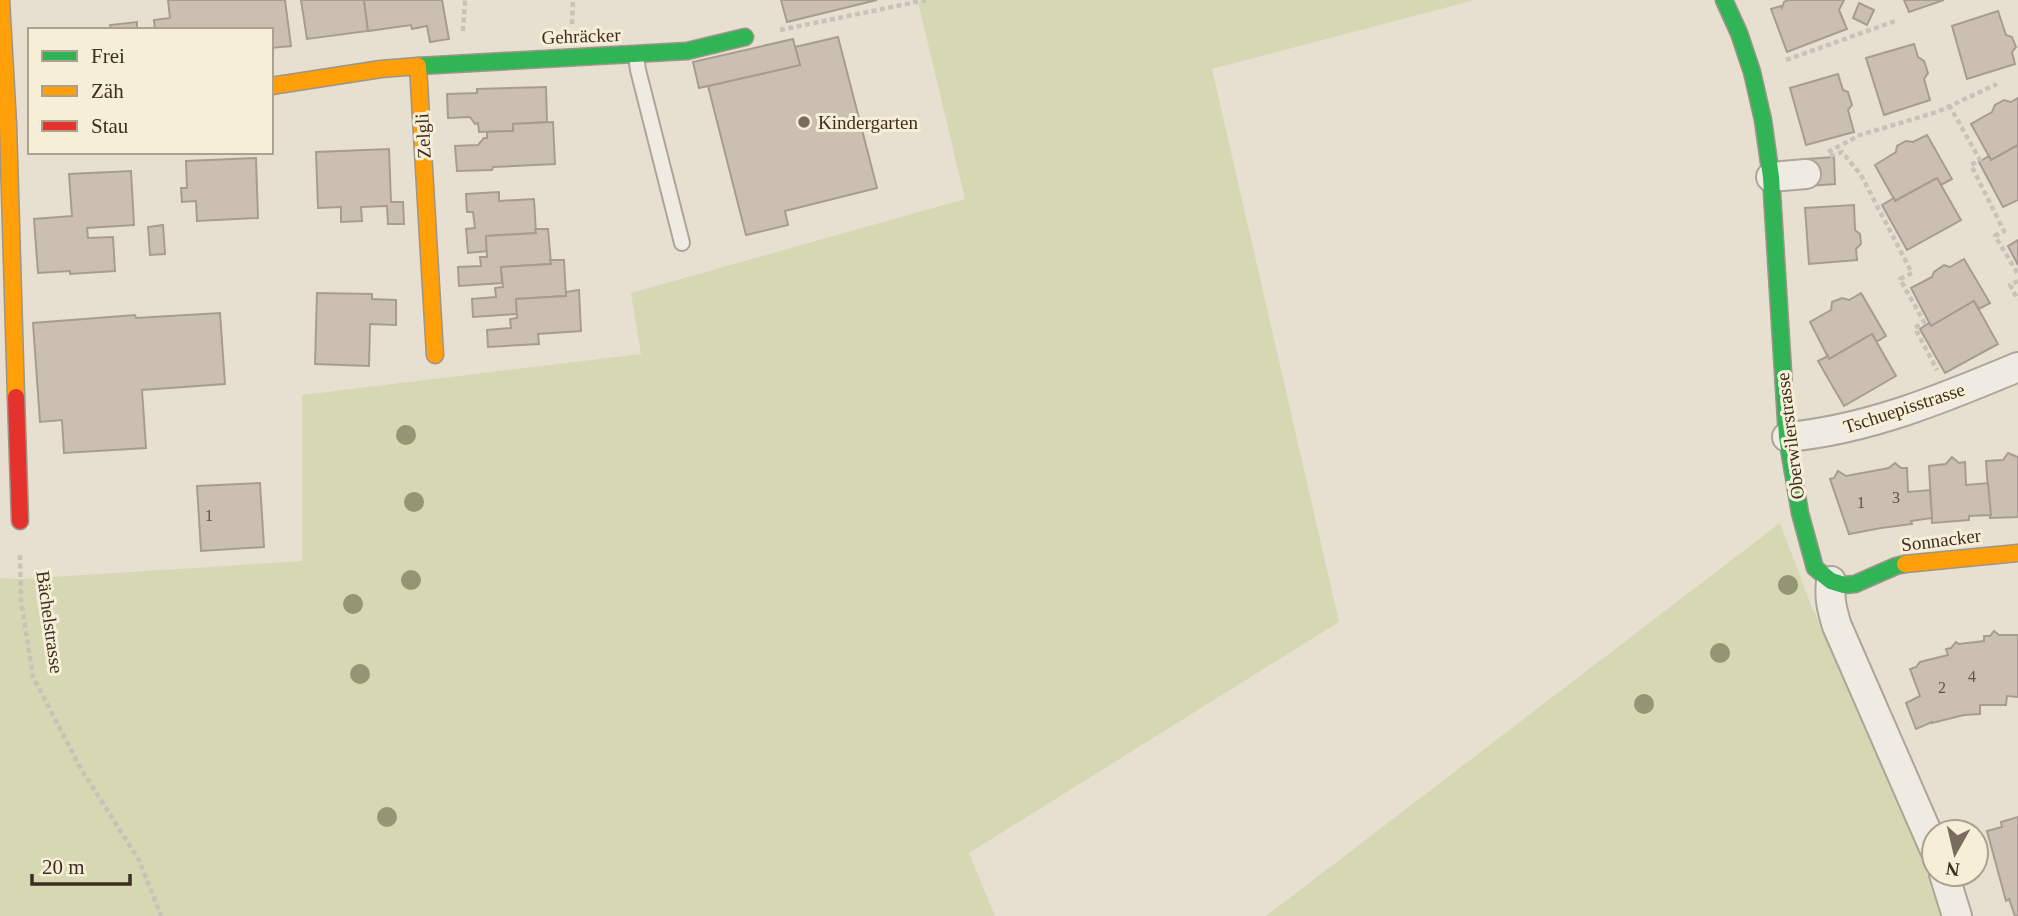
<svg xmlns="http://www.w3.org/2000/svg" width="2018" height="916" font-family="Georgia,serif">
<style>
.green{fill:#d6d7b3}
.building{fill:#cbbfb2;stroke:#a89c90;stroke-width:2}
.lines{fill:none;stroke-linecap:round;stroke-linejoin:round}
.lane-casing{stroke:#ada599;stroke-width:18}
.street-casing{stroke:#ada599;stroke-width:32}
.fast-casing{stroke:#9c958a;stroke-width:19}
.slow-casing{stroke:#9c958a;stroke-width:19}
.jam-casing{stroke:#9c958a;stroke-width:19}
.path{stroke:#c8c2b9;stroke-width:4.5;stroke-dasharray:5 3.5;stroke-linecap:butt}
.lane{stroke:#efebe3;stroke-width:14}
.street{stroke:#efebe3;stroke-width:28}
.fast{stroke:#30b455;stroke-width:16}
.slow{stroke:#ff9f0a;stroke-width:16}
.jam{stroke:#e5322d;stroke-width:16}
.tree{fill:#929673}
.poi-dot{fill:#786c5e;stroke:#f7eed8;stroke-width:2.5}
.labels{text-anchor:middle;dominant-baseline:central;stroke-width:6;stroke-linejoin:round;paint-order:stroke}
.number-label{font-size:16px;fill:#605244}
.street-label{font-size:19px;fill:#3d2e20;stroke:#f7eed8}
.poi-label{font-size:19px;fill:#3d2e20;stroke:#f7eed8;text-anchor:start}
</style>
<rect width="100%" height="100%" fill="#e7e0d1"/>
<g class="green">
<polygon points="926,0 1475,0 1212,69 1339,622 969,853 995,916 0,916 0,578 21,579 302,561 302,395 641,354 631,293 965,199 918,2"/>
<polygon points="1780,523 1811,605 1896,785 1943,916 1266,916"/>
</g>
<g class="building">
<polygon points="168,0 285,0 291,46 271,48 271,30 155,30 154,20 170,18"/>
<polygon points="301,0 364,0 368,31 307,39"/>
<polygon points="364,0 442,0 449,39 430,42 427,26 412,29 411,25 368,31"/>
<polygon points="781,0 877,0 787,22"/>
<polygon points="1788,0 1844,0 1839,10 1847,29 1787,52 1771,9 1781,6 1782,8 1784,2"/>
<polygon points="1904,0 1944,0 1909,12"/>
<polygon points="1859,3 1874,10 1867,25 1853,18"/>
<polygon points="1998,11 2006,35 2012,37 2016,47 2012,52 2015,64 1967,79 1952,26"/>
<polygon points="137,22 137,30 111,30 110,25"/>
<polygon points="838,37 877,188 785,211 788,225 746,235 708,86 800,65 795,47"/>
<polygon points="793,39 800,65 699,88 693,62"/>
<polygon points="1914,44 1918,57 1924,61 1928,73 1924,79 1930,100 1884,115 1866,58"/>
<polygon points="1838,74 1843,90 1848,92 1852,105 1848,110 1854,132 1806,145 1790,88"/>
<polygon points="546,87 547,122 513,124 513,131 479,132 478,123 475,124 470,117 448,118 447,94 477,93 477,89"/>
<polygon points="2018,98 2018,145 1991,160 1971,124 1992,112 1995,105 2004,100 2011,102"/>
<polygon points="553,122 555,164 493,167 492,170 457,171 455,146 478,145 484,138 487,138 487,132 513,131 513,124"/>
<polygon points="1927,135 1952,179 1941,185 1937,178 1895,201 1875,165 1896,152 1897,146 1906,141 1913,142"/>
<polygon points="2018,145 2018,200 2003,207 1979,162 1989,156 1991,160"/>
<polygon points="389,149 391,202 403,202 404,224 388,224 387,206 361,207 362,221 341,222 341,207 318,208 316,152"/>
<polygon points="1834,157 1835,184 1808,186 1807,159"/>
<polygon points="256,158 258,218 197,221 196,201 182,202 181,188 187,188 186,161"/>
<polygon points="131,171 134,225 87,228 88,238 113,237 115,271 70,274 70,271 38,273 34,219 72,216 69,174"/>
<polygon points="1937,178 1961,220 1907,250 1882,205 1894,198 1895,201"/>
<polygon points="499,192 499,201 534,199 536,233 486,236 487,251 468,253 466,229 475,228 473,212 467,212 466,194"/>
<polygon points="1854,205 1855,230 1860,234 1861,244 1856,249 1857,260 1809,264 1805,208"/>
<polygon points="163,225 165,254 150,255 148,227"/>
<polygon points="535,229 548,229 551,264 501,267 502,283 459,286 458,267 481,266 480,257 487,257 486,236 536,233"/>
<polygon points="2018,240 2018,265 2008,246"/>
<polygon points="1964,259 1990,303 1979,309 1974,301 1931,326 1911,288 1932,277 1934,272 1944,265 1950,267"/>
<polygon points="550,260 564,260 566,296 516,299 517,314 473,317 472,299 496,297 495,288 503,287 501,267 551,264"/>
<polygon points="579,290 581,331 538,334 539,344 488,347 487,330 511,328 510,319 517,318 516,299 566,296 566,292"/>
<polygon points="317,293 372,294 372,299 396,300 396,325 370,324 369,366 315,364"/>
<polygon points="1861,293 1886,336 1876,342 1872,334 1829,359 1810,322 1831,310 1832,302 1842,298 1849,300"/>
<polygon points="1974,301 1998,344 1945,373 1920,329 1929,323 1931,326"/>
<polygon points="220,313 225,384 142,390 146,448 64,453 62,420 40,422 33,323 135,315 136,318"/>
<polygon points="1872,334 1896,376 1844,406 1818,361 1828,356 1829,359"/>
<polygon points="2008,453 2018,457 2018,517 1990,518 1986,461 2003,460"/>
<polygon points="1952,457 1959,463 1965,462 1966,485 1988,483 1991,515 1969,516 1969,520 1932,523 1929,466 1946,464"/>
<polygon points="1895,463 1901,468 1907,468 1908,492 1930,490 1932,518 1911,521 1912,524 1881,528 1849,534 1830,479 1834,478 1838,471 1846,476 1889,468"/>
<polygon points="260,483 264,547 201,551 197,486"/>
<polygon points="1994,631 1999,635 2018,635 2018,697 2007,696 2006,705 1980,705 1980,714 1964,715 1932,723 1932,722 1916,729 1906,703 1920,696 1910,669 1916,667 1920,662 1948,655 1946,649 1951,648 1956,642 1959,644 1984,641 1984,636 1990,636"/>
<polygon points="2018,817 2018,916 2015,916 2009,899 2006,901 1987,831 2002,827 2001,822"/>
</g>
<g class="lines">
<g class="lane-casing">
<polyline id="lane" points="636,56 638,70 682,243"/>
</g>
<g class="street-casing">
<g id="street">
<polyline points="1771,177 1806,174"/>
<path d="M1787 437C1867 430 1944 398 2018 367"/>
<path d="M1831 581C1829 598 1832 610 1837 626L1934 848"/>
<polyline points="1944,874 1957,916"/>
</g>
</g>
<g class="fast-casing">
<g id="fast">
<polyline points="1724,0 1739,33 1752,72 1763,120 1771,177 1787,437 1800,513 1815,568 1831,581 1844,585 1855,584 1896,566 1905,564"/>
<polyline points="418,66 687,51 745,37"/>
</g>
</g>
<g class="slow-casing">
<g id="slow">
<polyline points="1,0 8,124 16,397"/>
<polyline points="271,86 381,69 418,66 435,355"/>
<polyline points="1905,564 2018,553"/>
</g>
</g>
<g class="jam-casing">
<polyline id="jam" points="16,397 20,521"/>
</g>
<g class="path">
<polyline points="572,24 573,0"/>
<polyline points="780,30 926,0"/>
<polyline points="463,31 465,0"/>
<polyline points="1786,60 1898,20"/>
<polyline points="1949,105 1980,160 1971,165 2004,231 1995,236 2018,274"/>
<polyline points="1828,152 1860,135 1937,112 1997,84"/>
<polyline points="1830,156 1842,152 1861,175 1912,273 1900,279 1924,322 1915,328 1937,370"/>
<polyline points="2018,281 2010,285 2018,300"/>
<polyline points="20,555 21,600 33,677 81,769 139,860 161,916"/>
</g>
<use href="#lane" class="lane"/>
<use href="#street" class="street"/>
<use href="#fast" class="fast"/>
<use href="#slow" class="slow"/>
<use href="#jam" class="jam"/>
</g>
<g class="tree">
<circle cx="406" cy="435" r="10"/>
<circle cx="414" cy="502" r="10"/>
<circle cx="411" cy="580" r="10"/>
<circle cx="1788" cy="585" r="10"/>
<circle cx="353" cy="604" r="10"/>
<circle cx="1720" cy="653" r="10"/>
<circle cx="360" cy="674" r="10"/>
<circle cx="1644" cy="704" r="10"/>
<circle cx="387" cy="817" r="10"/>
</g>
<circle class="poi-dot" cx="804" cy="122" r="7"/>
<g class="labels">
<g class="number-label">
<text x="1896" y="497">3</text>
<text x="1861" y="502">1</text>
<text x="209" y="515">1</text>
<text x="1972" y="676">4</text>
<text x="1942" y="687">2</text>
</g>
<g class="street-label">
<text transform="translate(581 36) rotate(-2)">Gehräcker</text>
<text transform="translate(423 136) rotate(-93)">Zelgli</text>
<text transform="translate(1904 408) rotate(-18)">Tschuepisstrasse</text>
<text transform="translate(1790 436) rotate(-97)">Oberwilerstrasse</text>
<text transform="translate(1941 540) rotate(-7)">Sonnacker</text>
<text transform="translate(50 622) rotate(82)">Bächelstrasse</text>
</g>
<g class="poi-label">
<text x="818" y="122">Kindergarten</text>
</g>
</g>
<rect x="28" y="28" width="245" height="126" fill="#f7eed8" stroke="#ada18e" stroke-width="2"/>
<rect x="42" y="51" width="35" height="10" fill="#30b455" stroke="#ada18e" stroke-width="2"/>
<text x="91" y="63" font-size="21" fill="#3d2e20">Frei</text>
<rect x="42" y="86" width="35" height="10" fill="#ff9f0a" stroke="#ada18e" stroke-width="2"/>
<text x="91" y="98" font-size="21" fill="#3d2e20">Zäh</text>
<rect x="42" y="121" width="35" height="10" fill="#e5322d" stroke="#ada18e" stroke-width="2"/>
<text x="91" y="133" font-size="21" fill="#3d2e20">Stau</text>
<g transform="translate(1955 853) rotate(188)"><circle r="33" fill="#f7eed8" stroke="#ada18e" stroke-width="2"/>
<path d="M0-5L12 26L0 18L-12 26Z" fill="#786c5e"/>
<text y="-10" font-size="19" font-weight="bold" text-anchor="middle" fill="#3d2e20">N</text>
</g>
<path d="M32 874v10h98v-10" fill="none" stroke="#3d2e20" stroke-width="3.5"/>
<text x="42" y="874" font-size="21" fill="#3d2e20" stroke="#f7eed8" stroke-width="5" paint-order="stroke">20 m</text>
</svg>
